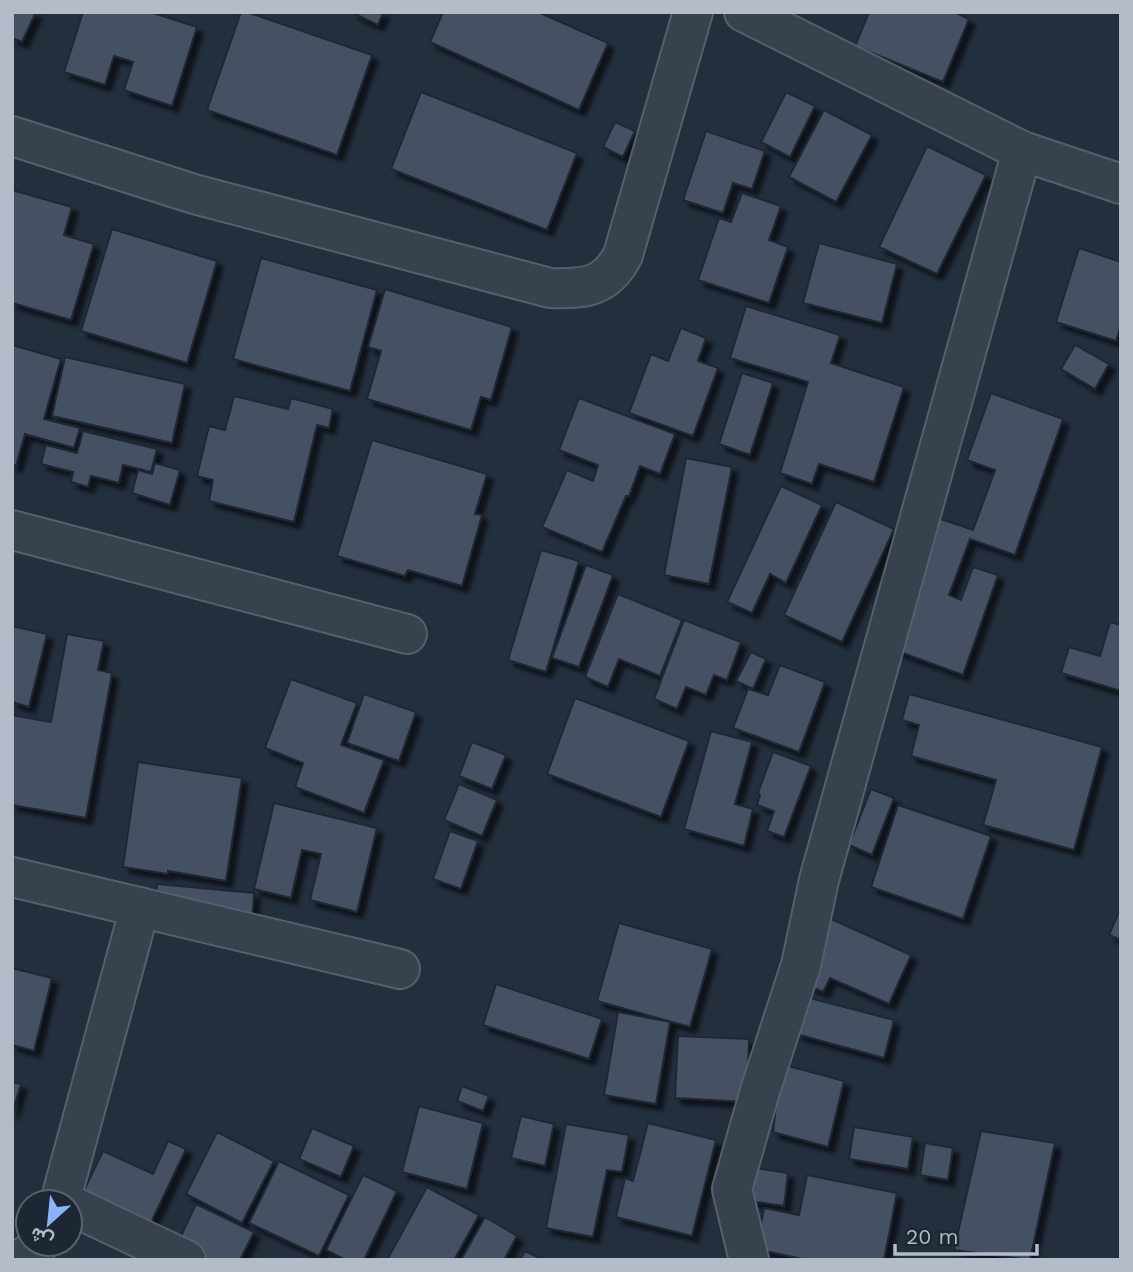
<svg xmlns="http://www.w3.org/2000/svg" width="1133" height="1272" font-family="'Work Sans',Vazirmatn,sans-serif">
<style>
.building{fill:#455162;stroke:#1f2835;stroke-width:2;filter:url(#shadow)}
.lines{fill:none;stroke-linecap:round;stroke-linejoin:round}
.minor-casing{stroke:#565f6c;stroke-width:42}
.minor{stroke:#38414e;stroke-width:38}
</style>
<defs>
<filter id="shadow"><feDropShadow dx="6" dy="6" stdDeviation="2" flood-color="#0009"/></filter>
</defs>
<rect width="100%" height="100%" fill="#242f3e"/>
<g class="building">
<polygon points="12,12 36,12 22,42 12,38"/>
<polygon points="83,12 150,12 197,27 172,106 124,90 133,62 114,56 105,85 64,72"/>
<polygon points="241,12 247,12 372,55 337,155 207,110"/>
<polygon points="351,12 383,12 378,25"/>
<polygon points="443,12 538,12 608,43 579,110 430,42"/>
<polygon points="869,12 954,12 969,19 943,82 855,46"/>
<polygon points="421,92 577,153 547,230 391,169"/>
<polygon points="786,92 815,106 790,157 761,142"/>
<polygon points="824,110 872,135 836,202 789,177"/>
<polygon points="615,122 635,131 623,157 603,147"/>
<polygon points="706,131 765,151 752,189 733,183 723,213 683,200"/>
<polygon points="927,146 986,175 937,274 879,247"/>
<polygon points="12,190 72,207 64,235 94,244 71,320 12,303"/>
<polygon points="742,193 781,206 769,240 788,247 769,303 698,280 719,218 731,222"/>
<polygon points="112,229 217,261 187,363 81,331"/>
<polygon points="819,243 897,264 882,323 803,303"/>
<polygon points="1079,248 1121,262 1121,325 1116,341 1056,322"/>
<polygon points="261,258 377,290 350,391 233,359"/>
<polygon points="385,289 512,327 491,400 481,397 471,430 367,399 381,351 368,347"/>
<polygon points="746,306 840,335 831,363 904,387 874,482 819,464 812,484 780,473 808,382 730,358"/>
<polygon points="681,328 706,338 698,361 718,368 693,436 629,413 651,354 668,361"/>
<polygon points="12,345 61,359 44,419 80,428 74,448 25,434 16,466 12,465"/>
<polygon points="1075,345 1109,364 1095,389 1061,369"/>
<polygon points="65,357 185,384 172,443 52,416"/>
<polygon points="742,373 773,383 750,455 719,444"/>
<polygon points="991,393 1063,419 1015,555 970,539 949,595 961,600 973,567 998,575 963,675 889,648 935,517 973,530 995,470 967,460"/>
<polygon points="234,396 288,409 291,398 333,409 329,428 317,425 294,522 209,501 213,480 197,476 209,426 225,430"/>
<polygon points="579,398 675,434 660,474 640,466 629,496 626,496 602,552 542,527 567,470 593,481 598,465 559,450"/>
<polygon points="83,431 157,449 151,472 123,465 119,483 91,476 88,487 71,482 73,472 41,464 46,445 77,453"/>
<polygon points="372,440 487,474 475,514 482,515 462,586 408,570 405,576 337,556"/>
<polygon points="686,458 732,467 709,584 664,575"/>
<polygon points="155,463 180,470 170,505 132,493 138,470 152,474"/>
<polygon points="781,486 822,505 786,583 770,574 752,613 727,602"/>
<polygon points="836,502 894,529 842,642 784,615"/>
<polygon points="541,550 579,561 546,672 508,660"/>
<polygon points="586,565 613,575 579,667 552,658"/>
<polygon points="618,594 682,620 660,676 619,659 608,687 585,677"/>
<polygon points="684,620 741,642 727,680 714,675 706,695 686,687 677,709 654,699"/>
<polygon points="1110,622 1121,625 1121,691 1061,673 1069,647 1100,656"/>
<polygon points="12,626 47,634 29,707 12,702"/>
<polygon points="67,634 104,641 98,670 112,673 86,818 12,805 12,715 51,722"/>
<polygon points="751,652 766,659 753,689 736,681"/>
<polygon points="780,665 825,682 799,752 733,728 748,689 768,695"/>
<polygon points="291,679 357,703 341,745 384,760 364,813 295,787 303,763 265,748"/>
<polygon points="364,694 416,712 399,761 347,743"/>
<polygon points="909,694 1102,747 1074,850 983,825 996,780 911,756 919,725 902,720"/>
<polygon points="575,698 689,741 661,817 547,774"/>
<polygon points="711,731 752,742 735,804 753,809 744,846 684,829"/>
<polygon points="472,742 506,755 492,789 459,776"/>
<polygon points="773,752 811,766 784,837 767,831 774,811 757,805 760,795 758,793"/>
<polygon points="138,762 242,778 226,881 168,871 168,874 123,867"/>
<polygon points="459,784 497,800 482,836 444,820"/>
<polygon points="871,789 894,798 872,855 849,845"/>
<polygon points="274,803 377,828 357,912 310,900 321,854 302,850 291,898 254,889"/>
<polygon points="898,805 991,836 963,919 871,887"/>
<polygon points="450,831 478,841 461,889 433,879"/>
<polygon points="157,884 254,893 252,924 154,915"/>
<polygon points="1121,907 1121,940 1109,935"/>
<polygon points="820,914 911,955 889,1004 830,978 823,992 792,978"/>
<polygon points="619,923 712,949 690,1027 597,1001"/>
<polygon points="12,968 52,978 34,1051 12,1045"/>
<polygon points="496,984 602,1019 589,1059 483,1025"/>
<polygon points="806,997 894,1020 884,1058 796,1034"/>
<polygon points="618,1012 670,1022 656,1104 604,1095"/>
<polygon points="678,1036 749,1039 747,1102 675,1098"/>
<polygon points="781,1064 844,1081 828,1147 773,1132"/>
<polygon points="12,1082 21,1084 12,1114"/>
<polygon points="462,1086 489,1096 483,1111 457,1101"/>
<polygon points="419,1106 483,1123 467,1189 402,1172"/>
<polygon points="521,1116 554,1124 545,1166 511,1158"/>
<polygon points="648,1123 716,1140 692,1236 616,1217 625,1178 633,1181"/>
<polygon points="566,1124 629,1135 622,1172 607,1170 593,1237 546,1228"/>
<polygon points="854,1127 913,1137 908,1169 849,1159"/>
<polygon points="312,1128 354,1146 341,1177 299,1159"/>
<polygon points="981,1131 1055,1143 1030,1260 954,1250"/>
<polygon points="217,1132 274,1161 242,1223 186,1194"/>
<polygon points="168,1141 186,1149 146,1233 79,1201 103,1151 153,1174"/>
<polygon points="925,1143 953,1148 948,1180 920,1175"/>
<polygon points="279,1161 349,1195 319,1256 249,1223"/>
<polygon points="755,1168 788,1173 784,1206 750,1201"/>
<polygon points="363,1175 397,1191 364,1260 346,1260 326,1250"/>
<polygon points="807,1175 897,1193 884,1260 807,1260 756,1249 764,1208 799,1215"/>
<polygon points="427,1187 479,1215 454,1260 387,1260"/>
<polygon points="196,1204 254,1232 240,1260 192,1260 174,1251"/>
<polygon points="485,1217 517,1236 504,1260 461,1260"/>
<polygon points="525,1251 544,1260 520,1260"/>
</g>
<g class="lines">
<g class="minor-casing">
<g id="minor">
<polyline points="744,12 1022,151 1121,184"/>
<path d="M12 136 194 194 550 288C584 289 606 288 623 255L693 12"/>
<polyline points="12,530 407,634"/>
<polyline points="12,877 400,969"/>
<polyline points="60,1202 140,907"/>
<polyline points="70,1205 186,1260"/>
<polyline points="16,1260 27,1256 39,1244"/>
<polyline points="749,1260 732,1189 760,1091 801,965 819,880 1022,151"/>
</g>
</g>
<use href="#minor" class="minor"/>
</g>
<rect width="1133" height="1272" fill="none" stroke="#b4bcc9" stroke-width="28"/>
<g transform="translate(49 1223) rotate(207)"><circle r="33" fill="#1d2633" stroke="#59626f" stroke-width="2"/>
<path d="M0-5L12 26L0 18L-12 26Z" fill="#8ab4f8"/>
<text y="-10" font-size="19" font-weight="bold" text-anchor="middle" fill="#b4bcc9">ش</text>
</g>
<path d="M895 1244v10h142v-10" fill="none" stroke="#b4bcc9" stroke-width="3.5"/>
<text x="906" y="1244" font-size="21" fill="#b4bcc9" stroke="#1d2633" stroke-width="5" paint-order="stroke">20 m</text>
</svg>
